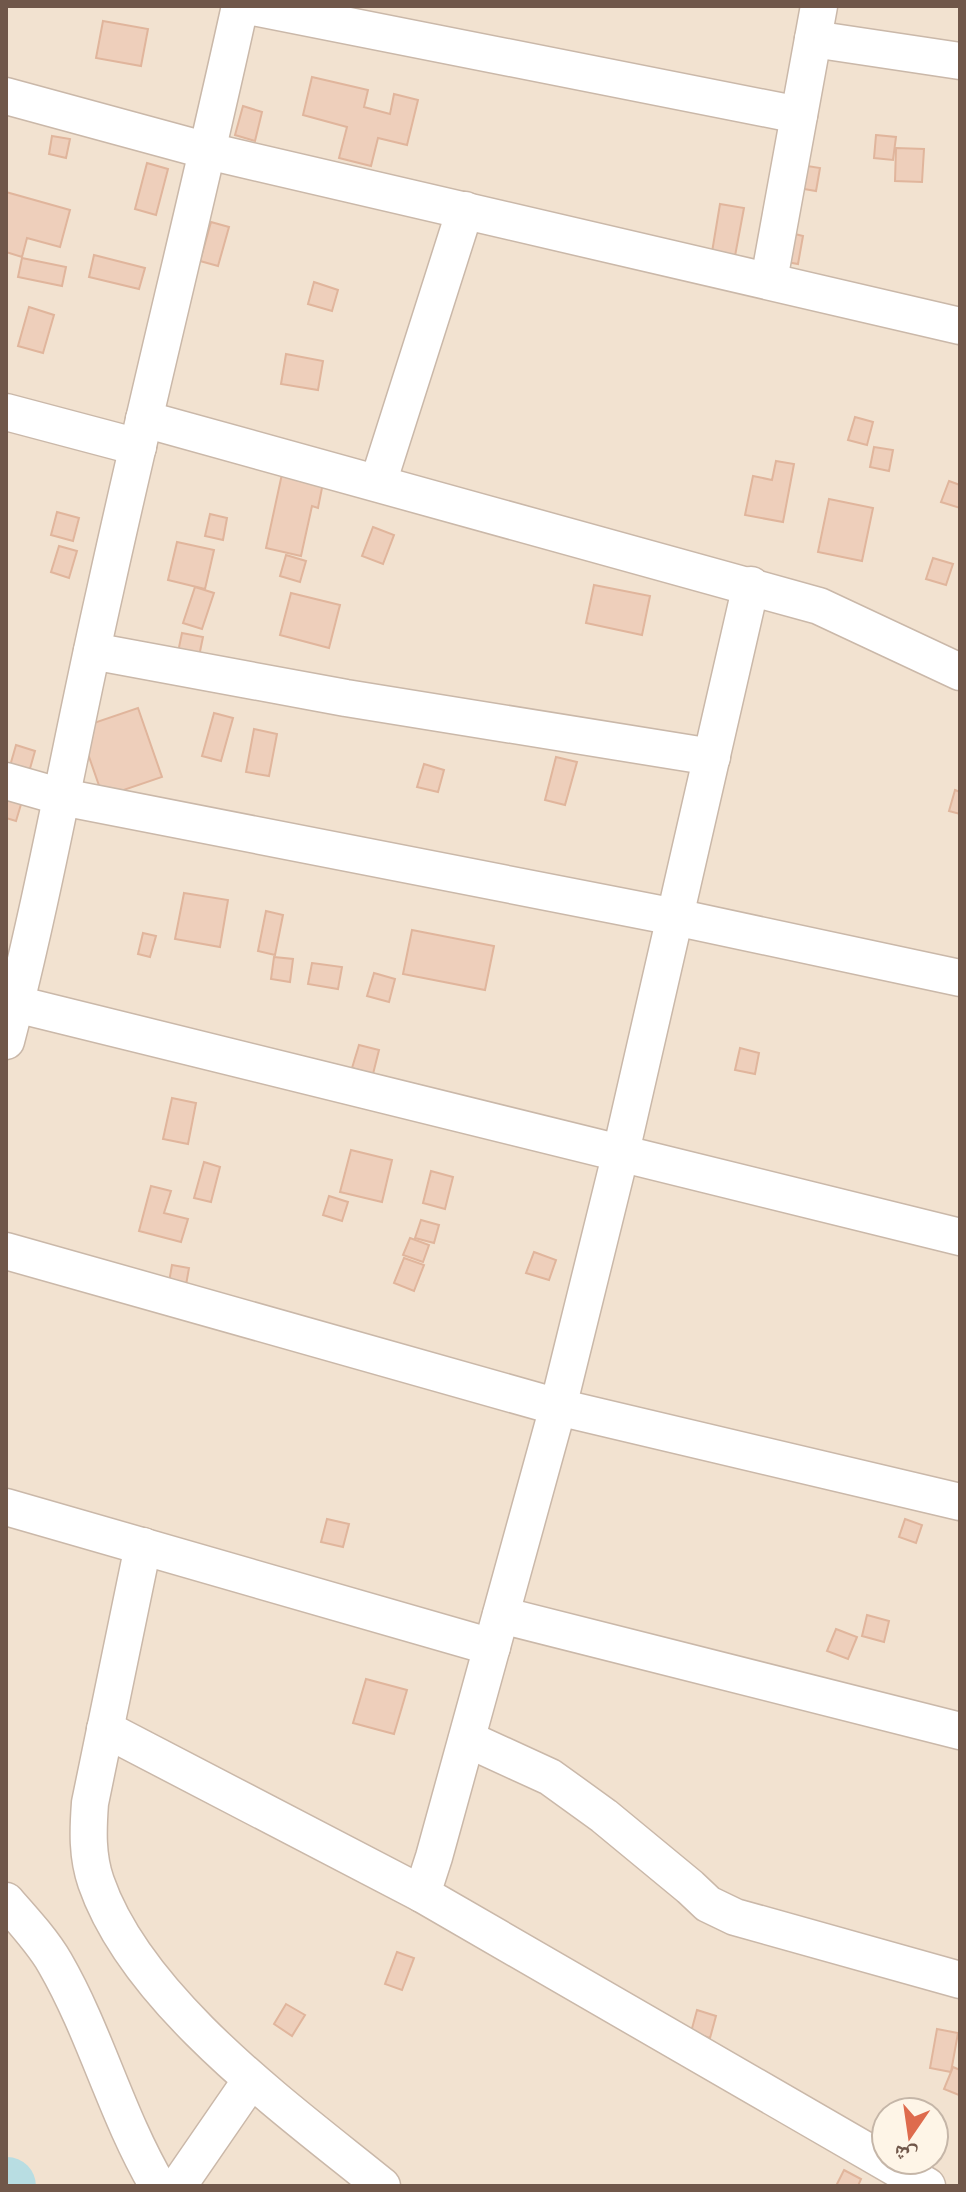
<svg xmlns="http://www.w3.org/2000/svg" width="966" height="2192" font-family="'Public Sans','Noto Naskh Arabic',sans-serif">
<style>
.residential{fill:#f2e2d0;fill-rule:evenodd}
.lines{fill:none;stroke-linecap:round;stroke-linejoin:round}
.river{stroke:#b8dde2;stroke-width:58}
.building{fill:#eecfbb;stroke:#e0b59c;stroke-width:2}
.street-casing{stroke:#cab8a9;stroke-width:39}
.street{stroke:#fff;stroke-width:36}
</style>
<rect width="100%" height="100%" fill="#faf0e1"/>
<path class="residential" d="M6 6H960V2186H6ZM886 2112H934V2160H886Z"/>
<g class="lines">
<polyline class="river" points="6,2186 7,2186"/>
</g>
<g class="building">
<polygon points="103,21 148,29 141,66 96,58"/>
<polygon points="312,77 368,90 364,107 390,114 394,94 418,100 407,145 378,138 371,166 339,158 347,127 303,115"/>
<polygon points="243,106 262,112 255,141 235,135"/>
<polygon points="876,135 896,137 893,160 874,158"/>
<polygon points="52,136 70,139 66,158 49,154"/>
<polygon points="896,148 924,149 922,182 895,181"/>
<polygon points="147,163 168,169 156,215 135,209"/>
<polygon points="801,165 820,168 816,191 798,188"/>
<polygon points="6,192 70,210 60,247 27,238 22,257 6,252"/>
<polygon points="720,204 744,208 735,256 712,252"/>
<polygon points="211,222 229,227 218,266 200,261"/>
<polygon points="787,232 803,236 798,264 781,261"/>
<polygon points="94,255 145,268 139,289 89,277"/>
<polygon points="22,258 66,267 62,286 18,277"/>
<polygon points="314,282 338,290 332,311 308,304"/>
<polygon points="29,307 54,315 43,353 18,346"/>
<polygon points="286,354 323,361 318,390 281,384"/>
<polygon points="855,417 873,422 867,445 848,440"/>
<polygon points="874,447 893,450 889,471 870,467"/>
<polygon points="776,461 794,464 783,522 745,515 753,476 772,480"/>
<polygon points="282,474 323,483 318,508 312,506 301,556 266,548"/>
<polygon points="949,481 960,485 960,508 941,502"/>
<polygon points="829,499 873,508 862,561 818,552"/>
<polygon points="57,512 79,518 73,541 51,535"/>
<polygon points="210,514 227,518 223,540 205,536"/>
<polygon points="373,527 394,535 383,564 362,556"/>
<polygon points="177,542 214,550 205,589 168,580"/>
<polygon points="59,546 77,551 69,578 51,572"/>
<polygon points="286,555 306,561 300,582 280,576"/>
<polygon points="933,558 953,564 946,585 926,579"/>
<polygon points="594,585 650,596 642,635 586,623"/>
<polygon points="195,587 214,593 202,629 183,623"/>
<polygon points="291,593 340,605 329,648 280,635"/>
<polygon points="182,633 203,637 198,661 177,657"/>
<polygon points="138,708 162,777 103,797 79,728"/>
<polygon points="214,713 233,718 221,761 202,756"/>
<polygon points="254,729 277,734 269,776 246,772"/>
<polygon points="16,745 35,751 29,772 10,766"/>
<polygon points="556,757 577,762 565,805 545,800"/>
<polygon points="424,764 444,770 438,792 417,787"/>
<polygon points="955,790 960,792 960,814 949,811"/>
<polygon points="6,796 22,801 16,821 6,818"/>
<polygon points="184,893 228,900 220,947 175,939"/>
<polygon points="266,911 283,915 275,955 258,951"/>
<polygon points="412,930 494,946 485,990 403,974"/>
<polygon points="143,933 156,936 150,957 138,954"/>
<polygon points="274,957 293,959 290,982 271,979"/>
<polygon points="312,963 342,967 338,989 308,984"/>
<polygon points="374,973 395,979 389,1002 367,996"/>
<polygon points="359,1045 379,1050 373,1074 352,1068"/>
<polygon points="740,1048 759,1053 755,1074 735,1070"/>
<polygon points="172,1098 196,1103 188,1144 163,1139"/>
<polygon points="351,1150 392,1160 382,1202 340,1192"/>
<polygon points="204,1162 220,1167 211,1202 194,1198"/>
<polygon points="431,1171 453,1177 445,1209 423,1203"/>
<polygon points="151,1186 171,1191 164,1213 188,1219 181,1242 139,1231"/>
<polygon points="329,1196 348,1202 342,1221 323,1215"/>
<polygon points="421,1220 439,1225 434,1243 415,1238"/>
<polygon points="410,1238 429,1245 423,1262 403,1255"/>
<polygon points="534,1252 556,1260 549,1280 526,1273"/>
<polygon points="404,1258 424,1265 414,1291 394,1283"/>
<polygon points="172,1265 189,1268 186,1285 169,1282"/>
<polygon points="327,1519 349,1524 343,1547 321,1542"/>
<polygon points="905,1519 922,1525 916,1543 899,1537"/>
<polygon points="867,1615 889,1621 884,1642 862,1636"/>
<polygon points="836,1629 857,1637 848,1659 827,1651"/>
<polygon points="366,1679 407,1690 394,1734 353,1723"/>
<polygon points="397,1952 414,1958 402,1990 385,1984"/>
<polygon points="286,2004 305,2015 292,2036 274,2024"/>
<polygon points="697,2010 716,2016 710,2038 691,2032"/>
<polygon points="937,2029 958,2033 951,2072 930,2068"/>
<polygon points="953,2067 960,2070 959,2095 944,2089"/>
<polygon points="844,2170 861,2179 858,2186 836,2186"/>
</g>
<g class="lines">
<g class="street-casing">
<g id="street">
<polyline points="248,6 799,115"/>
<polyline points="813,39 960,61"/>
<polyline points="6,96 208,151 960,326"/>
<polyline points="769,280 819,6"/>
<polyline points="6,412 138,447"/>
<polyline points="144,419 819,606 960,672"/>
<polyline points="378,483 465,210"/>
<polyline points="751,585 621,1152 558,1407 434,1857 422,1894 927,2186"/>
<polyline points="92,651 346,698 712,757"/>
<polyline points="6,781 62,797 675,917 960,978"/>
<polyline points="16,1004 960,1237"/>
<path d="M6 1041C45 892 71 741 105 591 148 395 197 202 240 6"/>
<polyline points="6,1251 558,1407 960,1502"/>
<polyline points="6,1507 492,1647"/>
<path d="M143 1546 90 1803C88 1830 87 1856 96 1882 137 2001 286 2108 382 2186"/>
<polyline points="501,1615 960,1731"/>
<polyline points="105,1729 422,1894"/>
<polyline points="467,1739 550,1777 604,1816 690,1887 708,1904 735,1917 960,1980"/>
<path d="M6 1901C22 1919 43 1942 55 1963 96 2034 116 2115 158 2186"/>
<polyline points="178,2186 251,2080"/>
</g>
</g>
<use href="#street" class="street"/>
</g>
<rect width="966" height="2192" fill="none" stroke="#70574a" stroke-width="16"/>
<g transform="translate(910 2136) rotate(193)"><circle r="38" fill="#fef5e7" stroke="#c5b6a8" stroke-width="2"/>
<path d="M0-6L14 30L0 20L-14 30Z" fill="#de6b4d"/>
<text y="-12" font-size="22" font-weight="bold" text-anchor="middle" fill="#70574a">ش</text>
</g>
</svg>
